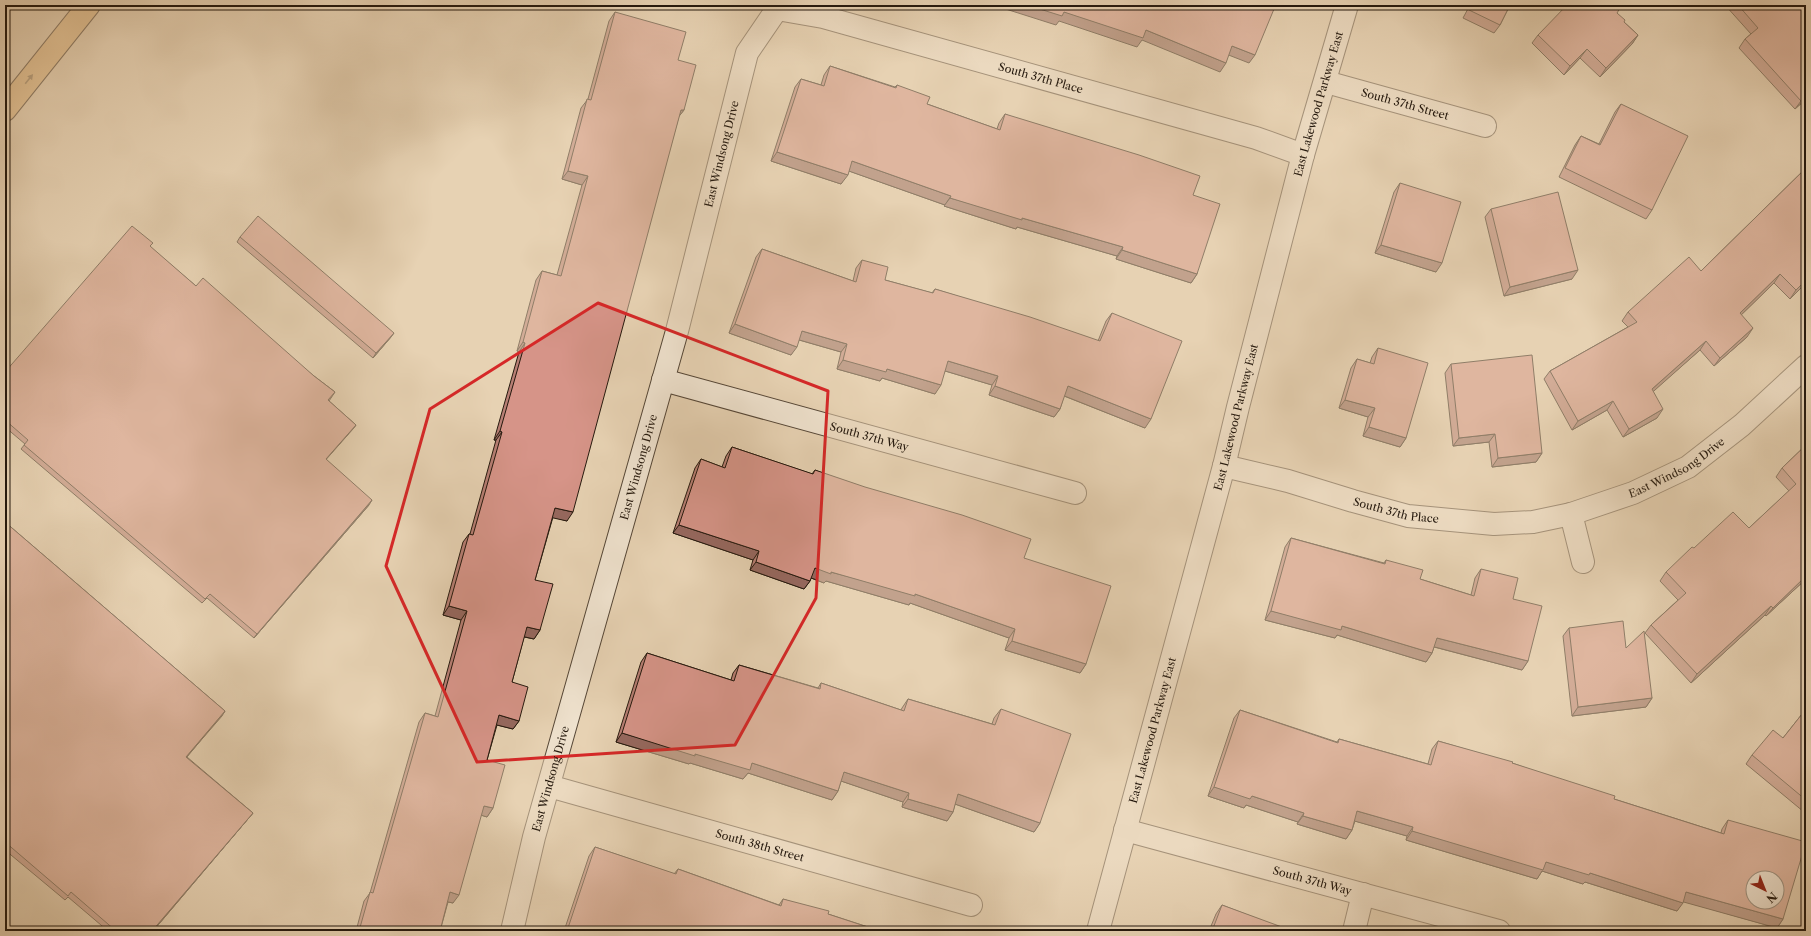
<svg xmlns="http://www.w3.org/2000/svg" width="1811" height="936" font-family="'Libre Caslon Text',serif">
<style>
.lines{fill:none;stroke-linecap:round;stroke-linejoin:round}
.minor-casing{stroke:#564737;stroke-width:24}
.tertiary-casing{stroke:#564737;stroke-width:24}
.motorway-casing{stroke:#25190e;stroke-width:24}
.minor{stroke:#efe2ce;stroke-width:22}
.tertiary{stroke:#efe2ce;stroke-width:22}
.motorway{stroke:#e4b97a;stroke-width:22}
.wall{fill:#b87f75;stroke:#25190e}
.shaded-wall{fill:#96685f;stroke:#25190e}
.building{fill:#d69488;stroke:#25190e;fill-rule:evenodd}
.oneway{fill:#846944}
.marked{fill:none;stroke:#d62828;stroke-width:3;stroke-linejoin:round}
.labels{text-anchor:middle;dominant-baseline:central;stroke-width:3;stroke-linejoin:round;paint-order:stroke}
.street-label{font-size:11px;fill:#25190e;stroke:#efe2ce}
</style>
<rect width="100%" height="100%" fill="#e7d2b3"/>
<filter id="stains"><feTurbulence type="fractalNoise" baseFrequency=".005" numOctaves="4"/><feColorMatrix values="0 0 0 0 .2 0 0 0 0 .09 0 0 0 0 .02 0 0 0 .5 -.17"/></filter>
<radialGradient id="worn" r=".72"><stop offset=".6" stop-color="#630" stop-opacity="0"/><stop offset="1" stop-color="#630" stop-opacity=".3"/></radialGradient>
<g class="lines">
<g class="minor-casing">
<g id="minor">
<path id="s1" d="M1326 82 1485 126"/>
<path id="s2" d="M663 380 1075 493"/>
<path id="s3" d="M1224 466 1288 481 1353 501 1408 516 1494 524 1533 522 1571 514 1633 493 1688 467 1742 425 1806 366"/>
<polyline points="1571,514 1583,562"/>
<path id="s4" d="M549 786 971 905"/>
<path id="s5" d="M1125 830 1499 931"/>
<path id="s6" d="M512 931 534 837 677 331 747 53 777 9 823 17 1256 138 1303 155"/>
<polyline points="1354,931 1363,894"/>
</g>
</g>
<g class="tertiary-casing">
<g id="tertiary">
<path id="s7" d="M1098 931 1224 466 1238 407 1303 155 1347 5"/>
</g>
</g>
<g class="motorway-casing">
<polyline id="motorway" points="5,110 89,5"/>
</g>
<use href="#minor" class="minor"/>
<use href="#tertiary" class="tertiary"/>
<use href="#motorway" class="motorway"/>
</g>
<g class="wall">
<polygon points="684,5 692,5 690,9"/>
<polygon points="1470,5 1510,5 1500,25 1494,33 1463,18"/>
<polygon points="1725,5 1806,5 1806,99 1795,109 1739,48 1745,39 1751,34"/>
<polygon points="615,12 678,60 684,110 679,116 567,521 553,517 535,580 540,630 534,639 524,637 512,682 519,721 513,729 497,725 487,760 493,808 487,817 481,815 453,903 448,902 440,931 356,931 364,901 370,893 419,722 425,713 435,716 461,620 443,615 463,542 469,534 470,534 496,440 494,440 519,352 517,351 536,280 542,271 557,275 582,185 562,179 581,108 588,99 609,21"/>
<polygon points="1617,13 1624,22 1638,35 1632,44 1600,77 1580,58 1564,75 1532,43 1538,35"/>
<polygon points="830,66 895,87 897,85 927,104 997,129 999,123 1005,114 1193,195 1197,274 1191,283 1116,259 1117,256 1017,227 1016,229 944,206 945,205 849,171 841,184 771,161 795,87 801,79 821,85 824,75"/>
<polygon points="1621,104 1652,210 1646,219 1559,177 1575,145 1581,136 1599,144 1615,112"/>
<polygon points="1806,168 1806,283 1790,299 1774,283 1741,315 1747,337 1714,366 1700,350 1653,391 1657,418 1623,437 1607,410 1572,430 1544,379 1550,371 1628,327 1622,321 1628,312 1701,271"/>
<polygon points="1400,183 1436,272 1375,253 1394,192"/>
<polygon points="1491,209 1572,279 1504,296 1485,217"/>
<polygon points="240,237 391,337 373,358 237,242"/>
<polygon points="150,247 196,286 335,392 329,401 356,425 326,459 369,505 254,638 207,598 202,603 21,449 25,444 5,427 5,372"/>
<polygon points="762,249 853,281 856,268 862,260 885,280 932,293 935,289 1098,341 1106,321 1112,313 1145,428 1064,396 1060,409 1054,417 989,395 992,385 945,371 935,394 882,378 880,381 837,369 841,352 799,340 791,355 729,333 756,257"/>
<polygon points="1378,348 1406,438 1400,447 1363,436 1368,417 1339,408 1351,368 1357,359 1370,363 1372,357"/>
<polygon points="1451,364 1542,453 1536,462 1492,467 1489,442 1453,446 1445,373"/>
<polygon points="1806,445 1806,579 1766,616 1765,615 1691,683 1645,633 1651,625 1678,600 1660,581 1666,572 1749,528 1789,491 1776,477 1782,468"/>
<polygon points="732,447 812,474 815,470 1024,558 1086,664 1080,673 1005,650 1009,638 910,603 909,605 826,581 824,583 811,578 810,581 804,589 750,570 753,560 673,533 695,468 701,459 722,467 726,456"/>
<polygon points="5,522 225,711 187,757 253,813 153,931 108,931 68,897 65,900 5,850"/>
<polygon points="1291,538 1384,563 1386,560 1420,579 1471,595 1475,578 1481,569 1513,599 1528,661 1522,670 1434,647 1432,653 1426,662 1337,635 1335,638 1265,620 1285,547"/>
<polygon points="1569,628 1626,648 1652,698 1646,707 1572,716 1563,636"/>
<polygon points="647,653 731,680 733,673 739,665 818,688 821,683 901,710 902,708 908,699 992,724 994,718 1001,709 1040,823 1034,832 955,804 953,812 947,821 902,807 903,802 841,781 838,791 832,800 748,773 743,779 690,763 689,764 616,742 641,662"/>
<polygon points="1806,709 1806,810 1804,812 1746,764 1752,755 1783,738"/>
<polygon points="1240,710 1337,742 1339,739 1428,764 1432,749 1438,741 1512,763 1614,799 1721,833 1722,829 1728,820 1783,919 1777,928 1683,901 1677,911 1585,882 1583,884 1542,871 1537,879 1406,840 1407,836 1355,821 1352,830 1346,839 1297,824 1298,822 1246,805 1244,808 1208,796 1234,718"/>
<polygon points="595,847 674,874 678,869 779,905 783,899 828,914 880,931 564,931 589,856"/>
<polygon points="1222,905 1289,931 1209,931 1216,914"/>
</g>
<g class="shaded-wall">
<polygon points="993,5 1027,5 1064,12 1146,30 1226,63 1220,72 1142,40 1137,47 1059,21 1056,25"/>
<polygon points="1638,35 1632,44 1600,77 1606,68"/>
<polygon points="1232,46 1255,55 1249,63 1226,54"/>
<polygon points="1587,49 1580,58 1564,75 1570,66"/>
<polygon points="1806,96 1806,99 1795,109 1801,101"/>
<polygon points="681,110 684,110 677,119"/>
<polygon points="777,152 848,175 841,184 771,161"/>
<polygon points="852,161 951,196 945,205 846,170"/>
<polygon points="568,171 588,176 582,185 562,179"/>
<polygon points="950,198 1022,218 1123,247 1117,256 1017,227 1016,229 944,206"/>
<polygon points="1381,245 1442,263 1436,272 1375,253"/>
<polygon points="1122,250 1197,274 1191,283 1116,259"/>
<polygon points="1578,270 1572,279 1504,296 1510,287"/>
<polygon points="1780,274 1774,283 1734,322 1740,313"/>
<polygon points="1806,280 1806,283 1790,299 1796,290"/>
<polygon points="735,324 797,347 791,355 729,333"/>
<polygon points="1753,328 1747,337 1714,366 1720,358"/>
<polygon points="802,331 847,344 841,352 796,339"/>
<polygon points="394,333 391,337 373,358 376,353"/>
<polygon points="1706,341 1700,350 1646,398 1652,389"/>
<polygon points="523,342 525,343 519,352 517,351"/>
<polygon points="843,360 887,369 941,385 935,394 882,378 880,381 837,369"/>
<polygon points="948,361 998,376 992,385 942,370"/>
<polygon points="995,386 1060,409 1054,417 989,395"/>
<polygon points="1068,386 1151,419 1145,428 1062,395"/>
<polygon points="1345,400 1375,408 1368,417 1339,408"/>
<polygon points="1613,401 1607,410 1572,430 1578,421"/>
<polygon points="1663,409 1657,418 1623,437 1629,429"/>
<polygon points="356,425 353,429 323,463 326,459"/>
<polygon points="1369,427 1406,438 1400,447 1363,436"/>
<polygon points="500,431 502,432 496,440 494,440"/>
<polygon points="1495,434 1489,442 1453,446 1459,438"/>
<polygon points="1542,453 1536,462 1492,467 1498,458"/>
<polygon points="372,500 369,505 254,638 257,634"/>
<polygon points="555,508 573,512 567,521 549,517"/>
<polygon points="679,525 759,551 753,560 673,533"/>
<polygon points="756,562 810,581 804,589 750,570"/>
<polygon points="815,568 915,594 1015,629 1009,638 910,603 909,605 826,581 824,583 809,577"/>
<polygon points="1806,576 1806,579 1766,616 1773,608"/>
<polygon points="449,606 467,611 461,620 443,615"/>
<polygon points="1771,606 1765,615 1691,683 1697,674"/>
<polygon points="1271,611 1342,626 1432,653 1426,662 1337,635 1335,638 1265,620"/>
<polygon points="527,627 540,630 534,639 521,636"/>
<polygon points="1437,638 1528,661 1522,670 1431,646"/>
<polygon points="1012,641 1086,664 1080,673 1005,650"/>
<polygon points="1652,698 1646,707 1572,716 1578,707"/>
<polygon points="225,711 222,716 183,761 186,757"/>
<polygon points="499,715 519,721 513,729 493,724"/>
<polygon points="622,733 695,754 752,763 838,791 832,800 748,773 743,779 690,763 689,764 616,742"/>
<polygon points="844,772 909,793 903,802 838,780"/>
<polygon points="1214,787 1252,796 1304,813 1298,822 1246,805 1244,808 1208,796"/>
<polygon points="958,794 1040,823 1034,832 952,803"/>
<polygon points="908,799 953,812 947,821 902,807"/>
<polygon points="484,806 493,808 487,817 477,814"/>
<polygon points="1357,811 1413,827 1407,836 1351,820"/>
<polygon points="253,813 153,931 152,931"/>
<polygon points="1303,816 1352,830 1346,839 1297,824"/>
<polygon points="1412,831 1546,862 1590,873 1683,903 1677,911 1585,882 1583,884 1542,871 1537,879 1406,840"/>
<polygon points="450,892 459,895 453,903 444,901"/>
<polygon points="1686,892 1783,919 1777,928 1680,901"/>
</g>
<g class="building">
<polygon points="1027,5 1264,5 1274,9 1255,55 1232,46 1226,63 1146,30 1143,38 1064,12 1062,16"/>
<polygon points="1471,5 1510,5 1500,25 1469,10"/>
<polygon points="1567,5 1622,5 1617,13 1625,20 1624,22 1638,35 1606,68 1587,49 1570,66 1538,35"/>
<polygon points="1738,5 1806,5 1806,96 1801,101 1745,39 1758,28"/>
<polygon points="615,12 686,32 678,60 696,65 684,110 681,110 573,512 555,508 535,580 553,584 540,630 527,627 512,682 528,687 519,721 499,715 487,760 505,765 493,808 484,806 459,895 450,892 440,931 359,931 370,892 373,893 425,713 438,717 467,611 449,606 469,534 473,535 502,432 500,431 525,343 523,342 542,271 561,276 588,176 568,171 587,99 591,100"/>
<polygon points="830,66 896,88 897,85 930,97 927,104 1000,130 1005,114 1139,155 1200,176 1193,195 1220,204 1197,274 1122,250 1123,247 1022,218 1022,220 950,198 951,196 852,161 848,175 777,152 801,79 824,86"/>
<polygon points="1621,104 1688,136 1652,210 1565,168 1581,136 1600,145"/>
<polygon points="1806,168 1806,280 1796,290 1780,274 1740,313 1753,328 1720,358 1706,341 1652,389 1663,409 1629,429 1613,401 1578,421 1550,371 1637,322 1628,312 1689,257 1701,271"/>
<polygon points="1400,183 1461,202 1442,263 1381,245"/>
<polygon points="1558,192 1578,270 1510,287 1491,209"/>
<polygon points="258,216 394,333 376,353 240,237"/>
<polygon points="132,226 153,243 150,246 196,286 203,278 314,376 335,392 328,400 356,425 326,459 372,500 257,634 210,594 205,599 24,445 28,440 5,420 5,372"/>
<polygon points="762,249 856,282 862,260 888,267 885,280 933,293 935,289 1030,317 1100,341 1112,313 1182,341 1151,419 1068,386 1060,409 995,386 998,376 948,361 941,385 887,369 886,372 843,360 847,344 802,331 797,347 735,324"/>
<polygon points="1378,348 1428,363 1406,438 1369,427 1375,408 1345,400 1357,359 1374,364"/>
<polygon points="1532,355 1542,453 1498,458 1495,434 1459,438 1451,364"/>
<polygon points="1806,445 1806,576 1773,608 1771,606 1697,674 1651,625 1686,593 1666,572 1692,547 1694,548 1733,512 1749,528 1796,484 1782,468"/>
<polygon points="732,447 813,474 815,470 865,487 962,515 1031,539 1024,558 1111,586 1086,664 1012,641 1015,629 915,594 915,596 831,572 831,574 815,568 810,581 756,562 759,551 679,525 701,459 725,468"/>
<polygon points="5,522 225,711 186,757 253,813 152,931 116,931 71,892 68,896 5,842"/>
<polygon points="1291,538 1385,564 1386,560 1423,570 1420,579 1474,596 1481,569 1518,578 1513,599 1542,606 1528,661 1437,638 1432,653 1342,626 1341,630 1271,611"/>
<polygon points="1623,621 1626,648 1644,631 1652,698 1578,707 1569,628"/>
<polygon points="647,653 734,681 739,665 820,689 821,683 904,711 908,699 995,725 1001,709 1071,734 1040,823 958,794 953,812 908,799 909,793 844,772 838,791 752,763 750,770 695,754 695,756 622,733"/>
<polygon points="1806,709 1806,800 1752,755 1773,730 1783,738"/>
<path d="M1240 710 1338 743 1339 739 1431 765 1438 741 1513 762 1512 763 1615 796 1614 799 1724 834 1728 820 1806 842 1783 919 1686 892 1683 903 1590 873 1589 875 1546 862 1543 870 1412 831 1413 827 1357 811 1352 830 1303 816 1304 813 1252 796 1250 799 1214 787ZM1753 878H1777V902H1753Z"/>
<polygon points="595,847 676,874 678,869 781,906 783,899 829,911 828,914 880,931 567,931"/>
<polygon points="1222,905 1290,930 1289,931 1212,931"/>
</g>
<defs><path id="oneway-solid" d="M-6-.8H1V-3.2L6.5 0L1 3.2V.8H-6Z"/></defs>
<use class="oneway" href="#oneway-solid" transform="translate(29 79) rotate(-51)"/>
<path d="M0 0H1811V936H0ZM598 303 828 391 816 598 735 745 477 762 386 566 430 409Z" fill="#e7d2b3" fill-opacity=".55" fill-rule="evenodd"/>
<path class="marked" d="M598 303 828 391 816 598 735 745 477 762 386 566 430 409Z"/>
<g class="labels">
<g class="street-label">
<text stroke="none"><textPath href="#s6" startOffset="1235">South 37th Place</textPath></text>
<text stroke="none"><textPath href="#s7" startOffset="856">East Lakewood Parkway East</textPath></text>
<text stroke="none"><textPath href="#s1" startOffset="82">South 37th Street</textPath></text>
<text stroke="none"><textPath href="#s6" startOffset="805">East Windsong Drive</textPath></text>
<text stroke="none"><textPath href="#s7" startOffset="532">East Lakewood Parkway East</textPath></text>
<text stroke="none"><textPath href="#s2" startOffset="214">South 37th Way</textPath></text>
<text stroke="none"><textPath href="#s6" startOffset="481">East Windsong Drive</textPath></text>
<text stroke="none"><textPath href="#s3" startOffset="471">East Windsong Drive</textPath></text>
<text stroke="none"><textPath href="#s3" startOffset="178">South 37th Place</textPath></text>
<text stroke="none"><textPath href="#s7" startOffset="208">East Lakewood Parkway East</textPath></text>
<text stroke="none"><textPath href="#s6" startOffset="157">East Windsong Drive</textPath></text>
<text stroke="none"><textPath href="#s4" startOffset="219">South 38th Street</textPath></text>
<text stroke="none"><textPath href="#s5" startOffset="194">South 37th Way</textPath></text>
</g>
</g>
<rect width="1811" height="936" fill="none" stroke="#e7d2b3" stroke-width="20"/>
<rect x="6" y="6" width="1799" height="924" fill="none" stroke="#25190e" stroke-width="2"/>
<rect x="10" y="10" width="1791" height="916" fill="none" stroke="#25190e"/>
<g transform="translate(1765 890) rotate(137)"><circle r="19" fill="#efe2ce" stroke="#9e9281"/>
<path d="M0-3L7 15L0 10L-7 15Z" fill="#8f2418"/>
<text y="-6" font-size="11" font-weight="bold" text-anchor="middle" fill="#25190e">N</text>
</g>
<rect width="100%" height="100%" filter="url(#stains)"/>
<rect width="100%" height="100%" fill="url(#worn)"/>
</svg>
